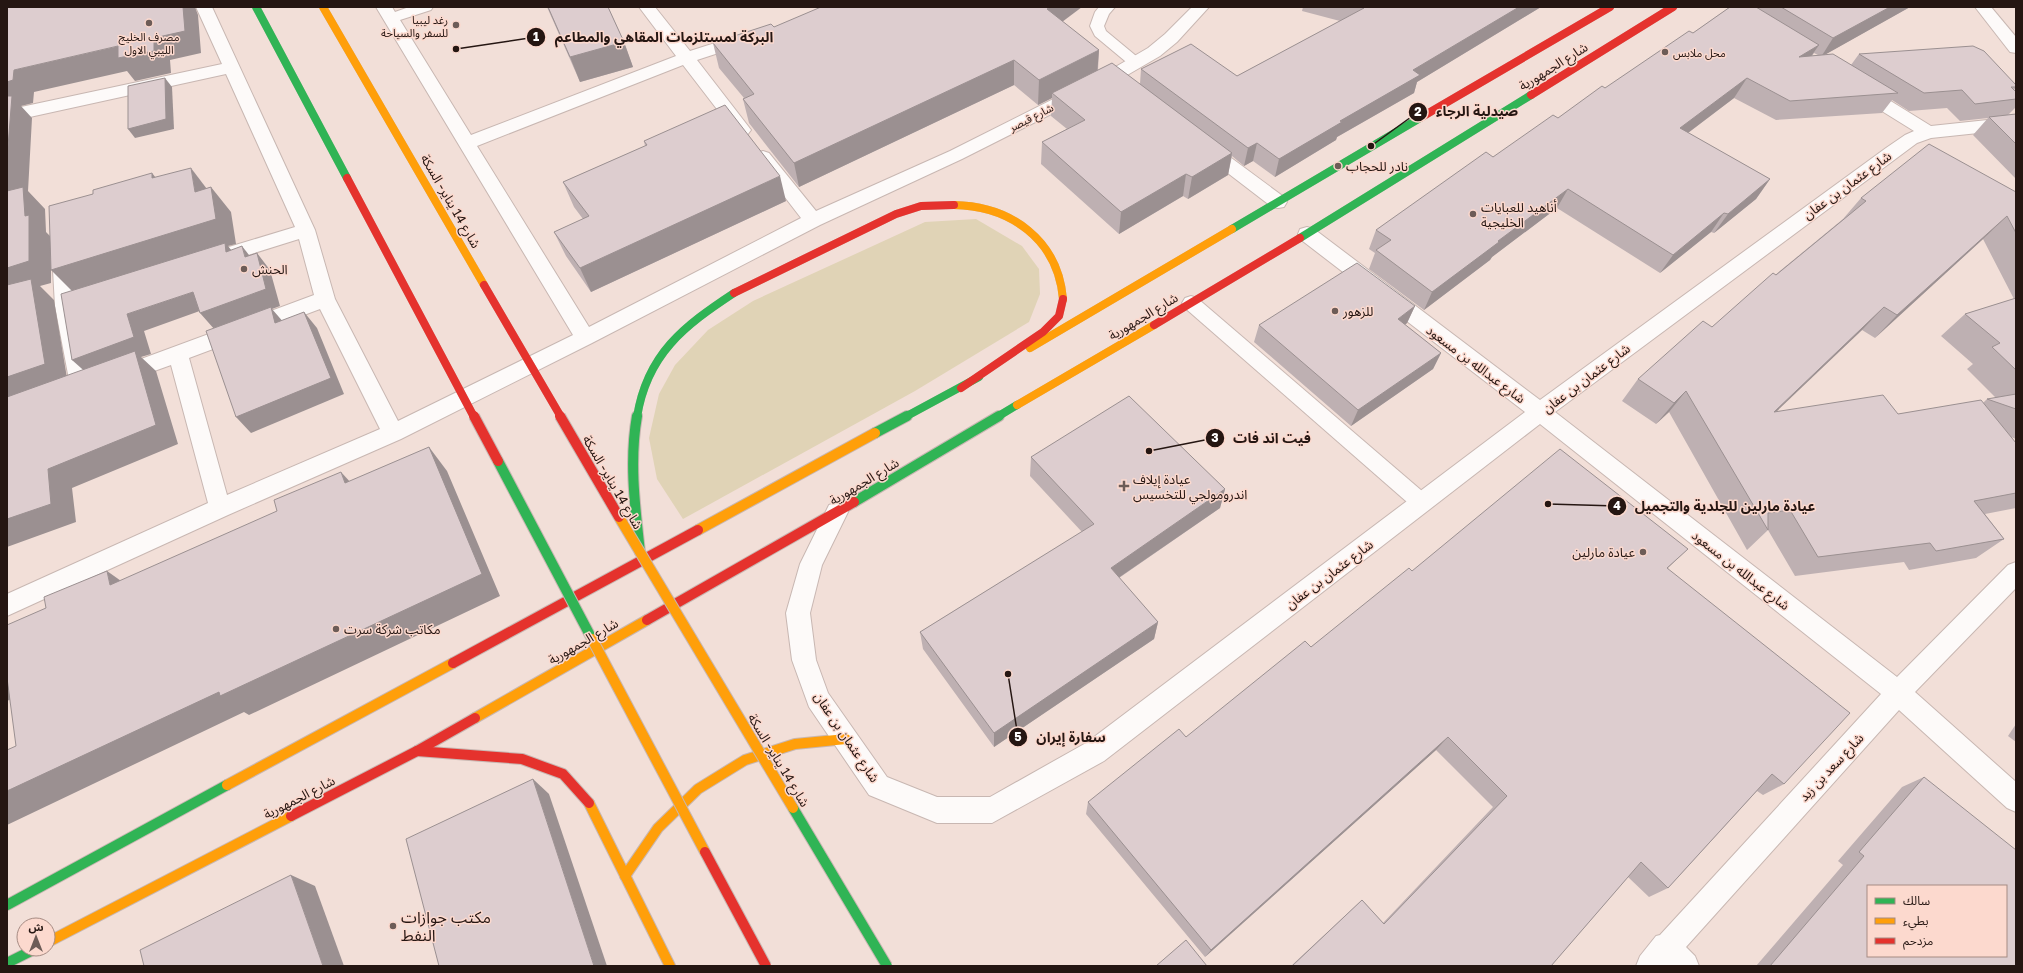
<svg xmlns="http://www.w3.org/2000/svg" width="2023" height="973" font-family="'Golos Text','Noto Sans Arabic',sans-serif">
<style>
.green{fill:#e0d3b6}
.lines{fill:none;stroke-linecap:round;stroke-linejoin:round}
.lane-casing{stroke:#c8b7b2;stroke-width:2}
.street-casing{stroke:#c8b7b2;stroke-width:2}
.fast-far1-casing{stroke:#c8b7b2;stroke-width:8}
.fast-casing{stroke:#c8b7b2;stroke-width:12}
.slow-far1-casing{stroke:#c8b7b2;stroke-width:8}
.slow-casing{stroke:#c8b7b2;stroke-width:12}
.jam-far1-casing{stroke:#c8b7b2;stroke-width:8}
.jam-casing{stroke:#c8b7b2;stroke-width:12}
.lane{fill:#fdfaf9;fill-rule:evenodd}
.street{fill:#fdfaf9;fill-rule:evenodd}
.fast-far1{stroke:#30b455;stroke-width:8}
.fast{stroke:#30b455;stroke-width:10}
.slow-far1{stroke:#ff9f0a;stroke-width:8}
.slow{stroke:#ff9f0a;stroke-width:10}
.jam-far1{stroke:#e5322d;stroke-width:8}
.jam{stroke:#e5322d;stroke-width:10}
.fast-bridge-far1-casing{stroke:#c8b7b2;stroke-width:8;stroke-linecap:butt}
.fast-bridge-casing{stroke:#c8b7b2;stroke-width:12;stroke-linecap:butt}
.slow-bridge-far1-casing{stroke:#c8b7b2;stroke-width:8;stroke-linecap:butt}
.slow-bridge-casing{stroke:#c8b7b2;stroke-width:12;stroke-linecap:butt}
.jam-bridge-far1-casing{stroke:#c8b7b2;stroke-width:8;stroke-linecap:butt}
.jam-bridge-casing{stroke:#c8b7b2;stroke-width:12;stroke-linecap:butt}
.fast-bridge-far1{stroke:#30b455;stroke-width:8}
.fast-bridge{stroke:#30b455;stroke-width:10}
.slow-bridge-far1{stroke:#ff9f0a;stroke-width:8}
.slow-bridge{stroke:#ff9f0a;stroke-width:10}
.jam-bridge-far1{stroke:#e5322d;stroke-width:8}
.jam-bridge{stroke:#e5322d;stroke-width:10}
.wall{fill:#beb0b2;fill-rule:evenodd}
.shaded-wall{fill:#9b9091}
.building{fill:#ddcdcf;stroke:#9b9091;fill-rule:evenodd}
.poi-dot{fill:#6d5c57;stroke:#fcd9ce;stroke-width:1.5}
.labels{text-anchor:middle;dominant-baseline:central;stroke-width:3;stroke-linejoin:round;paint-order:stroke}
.far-poi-label{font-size:11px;fill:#251612;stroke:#fcd9ce;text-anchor:end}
.far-street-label{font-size:11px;fill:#251612;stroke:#fcd9ce}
.street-label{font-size:13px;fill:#251612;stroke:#fcd9ce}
.poi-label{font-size:13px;fill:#251612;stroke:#fcd9ce;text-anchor:start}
.near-poi-label{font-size:16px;fill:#251612;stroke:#fcd9ce;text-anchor:start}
.leader{fill:none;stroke:#251612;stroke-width:1.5}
.callout-dot{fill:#251612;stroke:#fcd9ce;stroke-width:1.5}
.mark-label{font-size:12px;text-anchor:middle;font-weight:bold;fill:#fff}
.callout-label{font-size:14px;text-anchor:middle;font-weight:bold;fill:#251612;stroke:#fcd9ce;stroke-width:3;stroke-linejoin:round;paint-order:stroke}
</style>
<rect width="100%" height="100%" fill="#f2dfd8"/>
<polygon class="green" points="976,219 1022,246 1039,269 1040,294 1029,322 915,391 683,519 657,479 649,438 659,394 675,365 708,330 753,301 925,222"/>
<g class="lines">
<g class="lane-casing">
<g id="lane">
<polygon points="1099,7 1115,7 1109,14 1104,26 1106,31 1141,60 1144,63 1141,66 1131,66 1095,36 1090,26 1095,12"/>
<polygon points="1191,296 1197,298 1429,497 1432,503 1429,509 1422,512 1415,509 1185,308 1182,303 1185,298"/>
</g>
</g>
<g class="street-casing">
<g id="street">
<path d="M196 7H212L315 230 335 299 398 421 573 335 376 7H392L395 12 409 7H433L431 10 400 20 471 135 676 56 639 7H655L690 51 743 34 749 35 751 39 749 43 697 60 748 126 751 130 748 134 742 136 736 134 683 65 477 146 589 327 801 218 757 161 754 157 757 153 763 151 769 153 816 211 950 151 1105 73 1148 48 1165 34 1192 7H1209L1177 42 1160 56 1117 81 962 159 820 225 592 343 401 439 228 515 7 616V594L208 503 171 365 121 383 114 381 111 375 114 369 314 295 299 239 216 265 209 263 206 258 209 253 295 227 226 74 7 122V110L222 64ZM320 309 380 429 227 495 189 358Z"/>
<polygon points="1975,7 1991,7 2016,37 2016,53 2010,52"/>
<polygon points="1862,86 1868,87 1931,126 2016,117 2016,129 1931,138 1917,143 1555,412 1897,677 2008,565 2016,562 2016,588 1915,692 2016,782 2016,812 2007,808 1899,710 1686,947 1695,956 1699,966 1636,966 1640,956 1656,936 1660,935 1881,694 1540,424 1104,761 992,823 937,823 869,795 809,707 792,660 786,613 800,564 829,505 837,502 845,505 848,512 822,565 810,613 816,660 828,693 887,777 937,797 990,797 1086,743 1525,412 1300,239 1298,234 1300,229 1307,227 1314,229 1540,400 1886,148 1905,135 1914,131 1856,95 1854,91 1856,87"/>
<polygon points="1205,141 1211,143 1284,197 1287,202 1284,207 1278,208 1272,207 1199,151 1196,147 1199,143"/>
<polygon points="62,245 69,247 72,252 75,306 91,390 88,396 81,398 74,396 71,390 55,306 52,252 55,247"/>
</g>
</g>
<g class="fast-far1-casing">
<g id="fast-far1">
<polyline points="1232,229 1420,118"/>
<polyline points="1300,238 1531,95"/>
<path d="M637 417C647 354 684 326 734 293"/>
<polyline points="905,417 979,377"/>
<polyline points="997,417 1017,405"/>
</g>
</g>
<g class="fast-casing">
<g id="fast">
<path d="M637 416C629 461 635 507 640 552"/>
<polyline points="875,433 907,416"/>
<polyline points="854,502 999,416"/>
<polyline points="7,905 227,785"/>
<polyline points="7,963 35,949"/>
</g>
</g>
<g class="slow-far1-casing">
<g id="slow-far1">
<path d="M954 205C1011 206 1058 240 1063 299"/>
<polyline points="1030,348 1232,229"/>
<polyline points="1017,405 1154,325"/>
</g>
</g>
<g class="slow-casing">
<g id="slow">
<polyline points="698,530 875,433"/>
<polyline points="475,718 647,620"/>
<polyline points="227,785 453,663"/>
<polyline points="589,803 670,966"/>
<polyline points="625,876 658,828 698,789 745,760 795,744 846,739"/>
<polyline points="48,942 291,816"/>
</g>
</g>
<g class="jam-far1-casing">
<g id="jam-far1">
<polyline points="1531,95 1673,7"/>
<polyline points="1420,118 1610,7"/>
<polyline points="734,293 896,214 921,206 954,205"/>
<polyline points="1154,325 1300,238"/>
<polyline points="961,388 1043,332 1059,316 1063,299"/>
</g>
</g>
<g class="jam-casing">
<g id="jam">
<polyline points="647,620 854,502"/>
<polyline points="453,663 698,530"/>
<polyline points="417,751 522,759 563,774 589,803"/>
<polyline points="291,816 417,751 475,718"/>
</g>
</g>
<use href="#lane" class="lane"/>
<use href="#street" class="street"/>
<use href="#fast-far1" class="fast-far1"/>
<use href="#fast" class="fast"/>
<use href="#slow-far1" class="slow-far1"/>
<use href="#slow" class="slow"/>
<use href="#jam-far1" class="jam-far1"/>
<use href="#jam" class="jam"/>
<g class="fast-bridge-far1-casing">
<polyline id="fast-bridge-far1" points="256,7 347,178"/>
</g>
<g class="fast-bridge-casing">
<g id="fast-bridge">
<polyline points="498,461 592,639"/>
<polyline points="793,808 887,966"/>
</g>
</g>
<g class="slow-bridge-far1-casing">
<polyline id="slow-bridge-far1" points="323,7 484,285"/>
</g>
<g class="slow-bridge-casing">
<g id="slow-bridge">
<polyline points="619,517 793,808"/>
<polyline points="592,639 705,852"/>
</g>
</g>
<g class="jam-bridge-far1-casing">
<g id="jam-bridge-far1">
<polyline points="347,178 474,417"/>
<polyline points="484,285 561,417"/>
</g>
</g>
<g class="jam-bridge-casing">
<g id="jam-bridge">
<polyline points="474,416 498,461"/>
<polyline points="560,416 619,517"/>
<polyline points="705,852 766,966"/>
</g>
</g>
<use href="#fast-bridge-far1" class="fast-bridge-far1"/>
<use href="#fast-bridge" class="fast-bridge"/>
<use href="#slow-bridge-far1" class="slow-bridge-far1"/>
<use href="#slow-bridge" class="slow-bridge"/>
<use href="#jam-bridge-far1" class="jam-bridge-far1"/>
<use href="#jam-bridge" class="jam-bridge"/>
</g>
<g class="wall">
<polygon points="547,7 608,7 624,42 633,67 580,82"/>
<polygon points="1303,7 1541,7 1417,82 1414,93 1337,137 1336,140 1275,177 1253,161 1244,166 1232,156 1228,175 1188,199 1183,196 1119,234 1041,164 1042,142 1067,129 1051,116 1052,98 1038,105 1014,85 799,187 749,123 743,99 744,98 719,68 713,43 774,27 1063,22 1099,50 1098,70 1140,84 1141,69 1237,76 1340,21 1302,11"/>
<path d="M1730 7H1910L1824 55 1851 65 1859 54 2016 85V88L2014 90 2016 92V107L2008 115 2016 114V179L1973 135 1988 118 1960 121 1947 108 1909 111 1892 100 1882 113 1776 120 1734 98 1688 133 1770 179 1756 199 1714 233 1711 232 1660 273 1557 208 1492 257 1490 260 1424 310 1369 269 1375 253 1369 249 1376 230 1493 157 1558 118 1693 33ZM1814 53 1818 55 1812 56Z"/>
<polygon points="644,141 786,201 591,292 566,256 554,232 583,219 574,207 563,182 645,146"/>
<path d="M2016 192V439L2011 437 2016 443V508L1985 514 2004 539 1976 558 1909 570 1904 562 1795 576 1768 530 1747 550 1669 412 1656 424 1622 401 1638 379 1712 327 1843 219 1861 198ZM1983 239 2014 299 1965 314 1941 336 1973 364 1967 369 1996 398 1987 399 1983 403 1898 414 1776 411 1862 330 1875 338Z"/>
<polygon points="1415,306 1407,323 1405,325 1441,353 1433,369 1351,426 1254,342 1259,325"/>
<polygon points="1031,457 1225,489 1220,508 1119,578 1158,622 1154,639 994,747 923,649 920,632 1082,532 1030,476"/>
<polygon points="1668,568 1784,784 1763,795 1757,791 1668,888 1649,897 1628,877 1551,966 1291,966 1362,900 1383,923 1493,807 1436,750 1205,957 1086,814 1088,802 1186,737 1311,647 1412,571"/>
<polygon points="2016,724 2016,742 2008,736"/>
<polygon points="1924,777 2016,966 1756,966 1843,865 1838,861 1902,787"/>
</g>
<g class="shaded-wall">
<polygon points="183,7 195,7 198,15 201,53 170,60 171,73 135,81 127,71 34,92 33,103 21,106 32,118 28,191 45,209 46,232 51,237 211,187 231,212 236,244 228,246 239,260 75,294 51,270 51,283 40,286 54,300 68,384 7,406 7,268 25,216 7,195 7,82 14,70 154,38"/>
<polygon points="1050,7 1082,7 1046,34 1047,9"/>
<polygon points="1519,7 1541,7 1417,82 1414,93 1337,137 1336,140 1275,177 1279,159 1340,121 1413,70"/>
<polygon points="1890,7 1910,7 1821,57 1833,38"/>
<polygon points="624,42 633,67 580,82 570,57"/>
<polygon points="1819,45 1805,65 1799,57"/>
<polygon points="1099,50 1097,75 1052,93 1052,98 1038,105 1039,80"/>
<polygon points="1014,60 1014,85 799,187 794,163"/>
<polygon points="165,78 172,87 174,129 135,138 128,129"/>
<polygon points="1747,78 1734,98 1668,148 1680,128"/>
<polygon points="1257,143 1253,161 1244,166 1248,148"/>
<polygon points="1232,153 1228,175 1188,199 1192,177"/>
<polygon points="191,168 210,193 195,192"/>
<polygon points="152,173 172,198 152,178"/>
<polygon points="1186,174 1183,196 1119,234 1121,212"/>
<polygon points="780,176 786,201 591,292 580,268"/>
<polygon points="1770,179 1756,199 1714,233 1728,214"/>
<polygon points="1568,189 1557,208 1492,257 1490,260 1424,310 1432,292 1498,241"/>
<polygon points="1724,213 1711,232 1660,273 1673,255"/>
<polygon points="2007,216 1983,239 1875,338 1897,315"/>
<polygon points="242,246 256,264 245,257"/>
<polygon points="257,253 270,270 280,306 272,309 285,324 275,323 215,330 200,313"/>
<polygon points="193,292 208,308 144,331 151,354 141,357 156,371 178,444 72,488 76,522 7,547 7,519 48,469 90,376 72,360 127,314"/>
<polygon points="1415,306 1407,323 1391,336 1398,319"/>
<polygon points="1884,307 1862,330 1754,433 1774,412"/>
<polygon points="304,312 317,328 344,394 251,433 236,417"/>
<polygon points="1441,353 1433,369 1351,426 1358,410"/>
<polygon points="1686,391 1669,412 1656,424 1674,403"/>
<polygon points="429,447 447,471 500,596 249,715 244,712 7,825 7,791"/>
<polygon points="341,472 363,496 345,483"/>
<polygon points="1225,489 1220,508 1108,585 1111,568"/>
<polygon points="1688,549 1672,564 1652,583 1667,568"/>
<polygon points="107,571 138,593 110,585"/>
<polygon points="1158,622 1154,639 994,747 994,733"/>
<polygon points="7,667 41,685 7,701"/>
<polygon points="1448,737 1436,750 1205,957 1211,950"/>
<polygon points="533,779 549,794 607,966 594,966"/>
<polygon points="291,875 315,886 344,966 323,966"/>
</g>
<g class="building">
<polygon points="7,7 183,7 185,31 154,38 154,51 118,58 118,46 14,70 13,80 7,82"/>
<polygon points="548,7 608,7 624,42 570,57"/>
<polygon points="821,7 1050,7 1047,9 1099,50 1039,80 1014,60 794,163 743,99 754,94 713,43 771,24 774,27"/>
<polygon points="1359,7 1519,7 1413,70 1420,75 1340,121 1342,122 1279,159 1257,143 1248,148 1141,69 1191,44 1237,76 1364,8"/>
<polygon points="1730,7 1756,7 1819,45 1799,57 1833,54 1898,93 1790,101 1747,78 1680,128 1770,179 1728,214 1724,213 1673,255 1568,189 1498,241 1499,242 1432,292 1376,250 1391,240 1376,230 1486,152 1493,157 1553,115 1558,118 1602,86 1605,88 1689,31 1693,33"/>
<polygon points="1781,7 1890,7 1833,38"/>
<polygon points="1973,46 1984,51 2016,85 2016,87 2011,87 2016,92 2016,99 1975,104 1962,90 1924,93 1859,54"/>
<polygon points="1112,63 1232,153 1192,177 1186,174 1121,212 1042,142 1085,120 1052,93"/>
<polygon points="165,78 166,119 128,129 128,86"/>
<polygon points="7,96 12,96 7,159"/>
<polygon points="725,105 780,176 580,268 554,232 589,216 563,182 647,145 644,141"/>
<polygon points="2016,114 2016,144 1989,117"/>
<polygon points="1929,144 2016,192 2016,233 2007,216 1897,315 1884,307 1774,412 1883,395 1898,414 1981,400 2016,443 2016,493 1974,501 2004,539 1936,551 1930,543 1818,557 1790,510 1768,513 1768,530 1686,391 1674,403 1638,379 1703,321 1712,327 1773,273 1776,275 1866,201 1861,198"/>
<polygon points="191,168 195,192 211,187 216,219 51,270 49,206 93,194 93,190 152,173 152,178"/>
<polygon points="23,187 25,216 29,215 29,261 7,268 7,191"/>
<polygon points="225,243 226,252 242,246 245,257 257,253 266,289 200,313 193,292 127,314 134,337 72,360 61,294"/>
<polygon points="1357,263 1415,306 1398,319 1441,353 1358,410 1259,325"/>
<polygon points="31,279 45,364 7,377 7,285"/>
<polygon points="2016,298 2016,370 1992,347 2000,343 1965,314"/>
<polygon points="271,307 275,323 304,312 331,378 236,417 206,331"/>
<polygon points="135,351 156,425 48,469 51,504 7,519 7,397"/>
<polygon points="2016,394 2016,409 1987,399"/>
<polygon points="1129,396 1225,489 1111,568 1158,622 994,733 920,632 1094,524 1031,457"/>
<polygon points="429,447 482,574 220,696 219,692 7,791 7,750 16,746 7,678 7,625 46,608 44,597 107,571 110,585 277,511 274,500 341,472 345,483"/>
<polygon points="1560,449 1688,549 1667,568 1850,713 1784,784 1772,774 1668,888 1641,862 1551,966 1292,966 1362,900 1384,924 1507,796 1448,737 1211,950 1088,802 1179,729 1186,737 1305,641 1311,647 1409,568 1412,571"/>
<path d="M1924 777 2016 850V966H1770L1864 856 1859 852ZM1868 886H2006V956H1868Z"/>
<polygon points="533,779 594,966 439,966 406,839"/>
<polygon points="291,875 323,966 144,966 140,950"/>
<polygon points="1186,940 1207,966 1156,966"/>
</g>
<g class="poi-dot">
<circle cx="149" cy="23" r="4"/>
<circle cx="456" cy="25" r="4"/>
<circle cx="1665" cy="52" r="4"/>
<circle cx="1338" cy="166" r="4"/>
<circle cx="1473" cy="214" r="4"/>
<circle cx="244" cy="269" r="4"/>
<circle cx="1335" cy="311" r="4"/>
<path d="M1122 480h4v4h4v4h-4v4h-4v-4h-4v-4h4z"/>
<circle cx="1643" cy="552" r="4"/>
<circle cx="336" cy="629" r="4"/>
<circle cx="393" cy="926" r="4"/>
</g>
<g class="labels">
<g class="far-poi-label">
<text x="448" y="19">رغد ليبيا<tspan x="448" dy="13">للسفر والسياحة</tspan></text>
<text x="149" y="36" text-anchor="middle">مصرف الخليج<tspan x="149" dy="13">الليبي الاول</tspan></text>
<text x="1673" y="52" text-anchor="start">محل ملابس</text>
</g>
<g class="far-street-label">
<text transform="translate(1031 117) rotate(-27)">شارع قيصر</text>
</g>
<g class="street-label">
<text transform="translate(1553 66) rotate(-32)">شارع الجمهورية</text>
<text transform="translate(1847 185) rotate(-36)">شارع عثمان بن عفان</text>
<text transform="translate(451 201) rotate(60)">شارع 14 يناير- السكة</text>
<text transform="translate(1143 316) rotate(-31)">شارع الجمهورية</text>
<text transform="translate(1476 364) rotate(37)">شارع عبدالله بن مسعود</text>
<text transform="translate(1586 378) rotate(-37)">شارع عثمان بن عفان</text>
<text transform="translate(864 481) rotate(-31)">شارع الجمهورية</text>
<text transform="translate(613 482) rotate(60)">شارع 14 يناير- السكة</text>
<text transform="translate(1741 570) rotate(38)">شارع عبدالله بن مسعود</text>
<text transform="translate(1329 574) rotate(-37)">شارع عثمان بن عفان</text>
<text transform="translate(583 641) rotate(-30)">شارع الجمهورية</text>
<text transform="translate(847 737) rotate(56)">شارع عثمان بن عفان</text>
<text transform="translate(779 760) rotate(59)">شارع 14 يناير- السكة</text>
<text transform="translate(1831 767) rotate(-47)">شارع سعد بن زيد</text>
<text transform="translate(299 797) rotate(-27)">شارع الجمهورية</text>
</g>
<g class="poi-label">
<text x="1346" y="166">نادر للحجاب</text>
<text x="1481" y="207">أناهيد للعبايات<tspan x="1481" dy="15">الخليجية</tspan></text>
<text x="252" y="269">الحنش</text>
<text x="1343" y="311">للزهور</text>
<text x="1133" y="479">عيادة إيلاف<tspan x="1133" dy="15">اندرومولجي للتخسيس</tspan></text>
<text x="1635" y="552" text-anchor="end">عيادة مارلين</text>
<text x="344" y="629">مكاتب شركة سرت</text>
</g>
<g class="near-poi-label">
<text x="401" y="917">مكتب جوازات<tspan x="401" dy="18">النفط</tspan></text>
</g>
</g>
<path class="leader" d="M456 49L536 37M1371 146L1418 112M1149 451L1215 438M1548 504L1617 506M1008 674L1018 737"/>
<g class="callout-dot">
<circle cx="456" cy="49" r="4"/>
<circle cx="1371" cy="146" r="4"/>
<circle cx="1149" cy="451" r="4"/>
<circle cx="1548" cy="504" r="4"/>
<circle cx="1008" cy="674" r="4"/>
<circle cx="536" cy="37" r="10"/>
<circle cx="1418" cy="112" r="10"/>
<circle cx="1215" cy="438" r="10"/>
<circle cx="1617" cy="506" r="10"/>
<circle cx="1018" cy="737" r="10"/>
</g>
<g class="mark-label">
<text x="536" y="41">1</text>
<text x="1418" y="116">2</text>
<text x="1215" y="442">3</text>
<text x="1617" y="510">4</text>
<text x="1018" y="741">5</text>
</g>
<g class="callout-label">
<text x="664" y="42">البركة لمستلزمات المقاهي والمطاعم</text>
<text x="1477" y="116">صيدلية الرجاء</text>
<text x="1272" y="443">فيت اند فات</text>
<text x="1725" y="511">عيادة مارلين للجلدية والتجميل</text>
<text x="1071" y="742">سفارة إيران</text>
</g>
<rect width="2023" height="973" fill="none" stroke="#251612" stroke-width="16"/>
<rect x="1867" y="885" width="140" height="72" fill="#fcd9ce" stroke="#a68b83"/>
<rect x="1875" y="898" width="20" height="6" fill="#30b455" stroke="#a68b83"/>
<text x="1903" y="905" font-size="12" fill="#251612">سالك</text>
<rect x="1875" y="918" width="20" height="6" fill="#ff9f0a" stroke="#a68b83"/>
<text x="1903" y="925" font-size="12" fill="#251612">بطيء</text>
<rect x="1875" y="938" width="20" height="6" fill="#e5322d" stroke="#a68b83"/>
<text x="1903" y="945" font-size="12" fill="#251612">مزدحم</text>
<g transform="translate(36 937)"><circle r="19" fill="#fcd9ce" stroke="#a68b83"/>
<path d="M0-3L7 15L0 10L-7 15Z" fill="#6d5c57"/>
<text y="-6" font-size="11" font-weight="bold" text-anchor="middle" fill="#251612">ش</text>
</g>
</svg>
